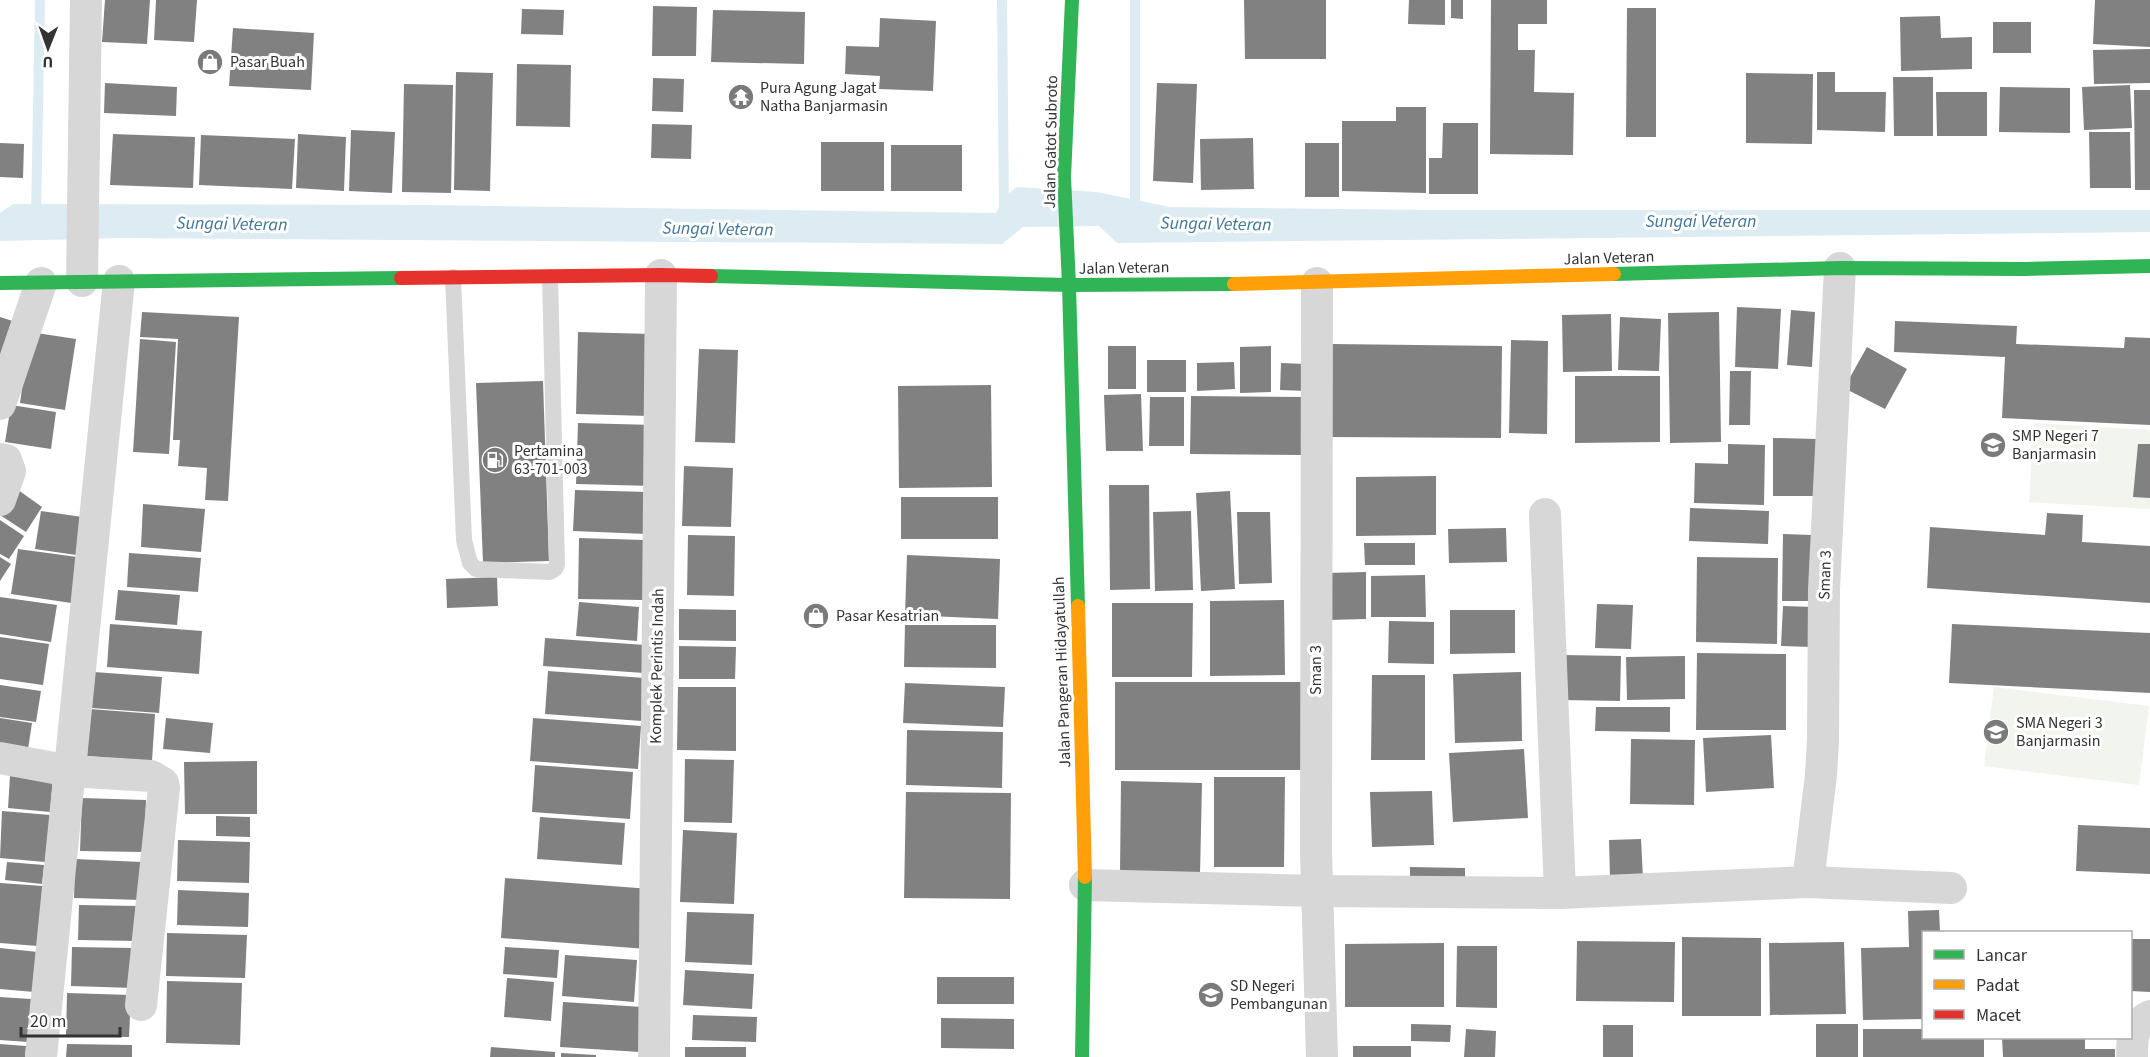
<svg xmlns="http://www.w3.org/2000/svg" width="2150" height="1057" font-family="'Source Sans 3',sans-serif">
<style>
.green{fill:#f1f5ed}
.water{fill:#ddebf3}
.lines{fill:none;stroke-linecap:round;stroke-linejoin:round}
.stream{stroke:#ddebf3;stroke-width:10}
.building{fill:#818181}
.lane{stroke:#d7d7d7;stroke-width:16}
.street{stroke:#d7d7d7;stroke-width:32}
.fast{stroke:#30b455;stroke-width:14}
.slow{stroke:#ff9f0a;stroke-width:14}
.jam{stroke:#e5322d;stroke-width:14}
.labels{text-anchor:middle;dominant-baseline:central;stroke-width:6;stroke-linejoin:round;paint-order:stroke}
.poi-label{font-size:16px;fill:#333;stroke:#fff;text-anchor:start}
.street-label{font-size:16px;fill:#333;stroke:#fff}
.water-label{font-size:18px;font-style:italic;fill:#3f7597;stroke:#fff}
</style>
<rect width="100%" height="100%" fill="#fff"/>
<g class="green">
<polygon points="2034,423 2150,430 2150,509 2029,502"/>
<polygon points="1994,687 2149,706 2139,785 1984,766"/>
</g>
<polygon class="water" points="1017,187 1097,192 1170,207 1436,210 2150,210 2150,232 1117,243 1099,226 1023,227 1002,244 123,238 0,241 0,213 13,204 426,205 996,213 1004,197"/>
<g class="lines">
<g class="stream">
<polyline points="1002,0 1004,210"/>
<polyline points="1135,0 1135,213"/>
<polyline points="36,216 40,0"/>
</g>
</g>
<g class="building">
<polygon points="105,0 150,0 147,44 102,42"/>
<polygon points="156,0 197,0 194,42 154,40"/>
<polygon points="1244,0 1326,0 1326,59 1245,59"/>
<polygon points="1409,0 1445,0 1445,25 1408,24"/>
<polygon points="1451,0 1463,0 1463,19 1451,18"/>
<polygon points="1491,0 1547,0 1547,24 1518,24 1518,50 1535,50 1534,92 1574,93 1573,155 1490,154"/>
<polygon points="2095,0 2150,0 2150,47 2093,44"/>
<polygon points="653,6 697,7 696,56 652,56"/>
<polygon points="1627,8 1656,8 1656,137 1626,137"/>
<polygon points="522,9 564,10 563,35 521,34"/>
<polygon points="713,10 805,12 804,64 711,62"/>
<polygon points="1940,16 1941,38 1972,37 1972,69 1901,71 1900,17"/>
<polygon points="880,18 936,21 933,91 879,89 880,76 845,74 846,46 879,47"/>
<rect x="1993" y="22" width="38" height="31"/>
<polygon points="233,28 314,33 311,90 229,86"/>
<polygon points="2150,49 2150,83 2094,84 2093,50"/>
<polygon points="517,64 571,65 570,127 516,126"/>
<polygon points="456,72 493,73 490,191 454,190"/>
<polygon points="1817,72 1835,72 1835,92 1886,92 1885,132 1817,130"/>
<polygon points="1746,73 1813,74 1812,144 1746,143"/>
<polygon points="1893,77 1933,77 1933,136 1894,136"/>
<polygon points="653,78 684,79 683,112 652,111"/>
<polygon points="105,83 177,87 176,116 104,113"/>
<polygon points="1157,83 1197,84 1193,183 1153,181"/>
<polygon points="404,84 453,85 451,193 402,192"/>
<polygon points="2130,85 2132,128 2084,130 2082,87"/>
<polygon points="2000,87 2070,88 2070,133 1999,132"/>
<polygon points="2134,90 2150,90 2150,190 2135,190"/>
<polygon points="1936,92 1987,92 1987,136 1937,136"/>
<polygon points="1396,107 1426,107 1426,193 1342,191 1342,121 1396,121"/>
<polygon points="1443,123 1478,123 1478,194 1429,194 1429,158 1442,158"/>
<polygon points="652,124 692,125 691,159 651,158"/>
<polygon points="351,130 395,132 392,193 349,191"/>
<polygon points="2089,132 2130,132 2131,188 2090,188"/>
<polygon points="113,134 195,137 193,188 110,185"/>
<polygon points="298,134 346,137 344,191 296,188"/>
<polygon points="201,135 295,139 292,189 199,185"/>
<polygon points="1253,138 1254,189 1201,190 1200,139"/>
<rect x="821" y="142" width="63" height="49"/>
<polygon points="0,143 24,144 23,178 0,177"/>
<rect x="1305" y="143" width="34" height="54"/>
<rect x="891" y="145" width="71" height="46"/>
<polygon points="1737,307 1781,309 1778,369 1735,367"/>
<polygon points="1791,310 1815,312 1812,367 1787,365"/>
<polygon points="142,312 239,317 228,501 205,500 207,468 178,466 180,440 173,440 178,339 140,337"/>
<polygon points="1719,312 1721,442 1670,443 1668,313"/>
<polygon points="1611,314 1612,371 1563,372 1562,315"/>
<polygon points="0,317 19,323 0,382"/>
<polygon points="1620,317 1661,319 1659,371 1618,370"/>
<polygon points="1895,321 2017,326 2016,344 2124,348 2125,337 2150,338 2150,425 2002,418 2005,357 1894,352"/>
<polygon points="30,332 76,339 65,410 20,403"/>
<polygon points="578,332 651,334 649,416 576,414"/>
<polygon points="140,339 176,342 169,454 133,452"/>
<polygon points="1511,340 1548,341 1547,434 1509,433"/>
<polygon points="1331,344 1502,346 1501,438 1330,437"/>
<rect x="1108" y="346" width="28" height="43"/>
<polygon points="1271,346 1271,392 1240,393 1240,347"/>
<polygon points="1867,347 1907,369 1885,409 1844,388"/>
<polygon points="699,349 738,350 735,443 695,442"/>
<rect x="1147" y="360" width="39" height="32"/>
<polygon points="1234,362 1235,389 1197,391 1197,363"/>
<polygon points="1281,363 1306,364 1306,391 1280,390"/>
<polygon points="1730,371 1751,371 1750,425 1729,425"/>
<polygon points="1575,376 1660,376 1660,442 1575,443"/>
<polygon points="543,381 549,561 483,563 476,383"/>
<polygon points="991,385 992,487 899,488 898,386"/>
<polygon points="1141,394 1143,451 1106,451 1104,395"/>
<polygon points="1191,396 1304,397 1304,455 1190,454"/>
<polygon points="1150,397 1184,397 1184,446 1149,446"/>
<polygon points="11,405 56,412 51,449 5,442"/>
<polygon points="578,423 654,425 653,486 576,484"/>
<polygon points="1773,438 1818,439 1818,496 1773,496"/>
<polygon points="1728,444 1765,445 1764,505 1694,503 1695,463 1728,464"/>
<polygon points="2138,444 2150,444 2150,498 2133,497"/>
<polygon points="684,466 733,468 731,527 682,526"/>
<polygon points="1436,476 1436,535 1356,536 1356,477"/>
<polygon points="1109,485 1149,485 1150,589 1110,590"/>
<polygon points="14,487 42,507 26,532 0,515"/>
<polygon points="575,490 648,492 647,534 573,531"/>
<polygon points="1230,491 1235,589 1201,591 1196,493"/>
<rect x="901" y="497" width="97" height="42"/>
<polygon points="143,504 205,509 201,552 141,547"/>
<polygon points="1690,508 1769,511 1768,544 1689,541"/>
<polygon points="41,511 89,518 83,556 35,549"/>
<polygon points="1191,511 1193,590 1155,591 1153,512"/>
<polygon points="1237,512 1270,512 1272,583 1239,584"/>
<polygon points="2047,513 2083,515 2082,542 2150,546 2150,603 1927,588 1930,527 2045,535"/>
<polygon points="0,520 24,536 9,559 0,554"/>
<polygon points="1506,528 1507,562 1449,563 1448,529"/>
<polygon points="1783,534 1813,535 1811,601 1782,601"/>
<polygon points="688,535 735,536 734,596 687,595"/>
<polygon points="579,538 645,540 643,600 578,599"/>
<polygon points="1364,543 1415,543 1415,565 1365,565"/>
<polygon points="18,549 77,557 71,603 11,594"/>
<polygon points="129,553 201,558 198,592 127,587"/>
<polygon points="907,555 1000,559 998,619 905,615"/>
<polygon points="0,557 11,564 0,581"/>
<polygon points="1697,557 1778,558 1777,644 1696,642"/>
<polygon points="1366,572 1366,619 1327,620 1326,573"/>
<polygon points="1425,575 1426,617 1371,617 1371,576"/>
<polygon points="497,577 498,606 447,608 446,579"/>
<polygon points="118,590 180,595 177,625 115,620"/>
<polygon points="0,597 57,605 51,642 0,634"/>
<polygon points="1284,600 1285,675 1210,676 1210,601"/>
<polygon points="579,602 639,607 637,641 576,636"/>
<polygon points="1112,603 1193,603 1192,677 1112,677"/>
<polygon points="1597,604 1633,605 1631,649 1595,648"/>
<polygon points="1783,606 1814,607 1812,647 1781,646"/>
<polygon points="679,609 736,610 736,641 679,640"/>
<polygon points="1450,610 1515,610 1515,653 1450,654"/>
<polygon points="1389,621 1434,622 1434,664 1388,663"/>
<polygon points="110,624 202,631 199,674 107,667"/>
<polygon points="1952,624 2150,633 2150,693 1949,683"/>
<polygon points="905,625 996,625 996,668 904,667"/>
<polygon points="0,637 49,644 43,685 0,679"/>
<polygon points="545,638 645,645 644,673 543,666"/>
<polygon points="679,646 736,647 735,679 679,679"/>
<polygon points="1697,653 1786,654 1786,730 1696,730"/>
<polygon points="1563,655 1621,656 1620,701 1562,700"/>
<polygon points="1685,656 1685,699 1627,700 1626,657"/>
<polygon points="548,671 645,678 642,721 545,714"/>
<polygon points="94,672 162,677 159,713 92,708"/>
<polygon points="1521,672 1522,741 1455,743 1453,674"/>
<polygon points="1372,675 1425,675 1425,760 1371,760"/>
<rect x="1115" y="682" width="187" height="88"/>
<polygon points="905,683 1005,687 1003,727 903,723"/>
<polygon points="0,685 41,691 36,722 0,717"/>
<polygon points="678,687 736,687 736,751 677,750"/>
<polygon points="1596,707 1670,707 1670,732 1595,731"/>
<polygon points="90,709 155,714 152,761 87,756"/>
<polygon points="0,718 32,723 27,756 0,752"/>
<polygon points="166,718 213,723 210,753 163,749"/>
<polygon points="533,718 641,726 638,769 530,761"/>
<polygon points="907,730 1003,732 1002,788 906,785"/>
<polygon points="1771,735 1774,788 1706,792 1703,738"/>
<polygon points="1631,739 1695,740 1694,805 1630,804"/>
<polygon points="1524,749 1528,818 1453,822 1449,753"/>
<polygon points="685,759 734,760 732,823 684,822"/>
<polygon points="257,761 257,814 185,814 184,762"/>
<polygon points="535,765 633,772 630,819 532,812"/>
<polygon points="10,776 53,780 50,812 8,808"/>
<polygon points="1214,777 1285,777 1284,867 1214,867"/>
<polygon points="1121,781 1202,783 1200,875 1120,873"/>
<polygon points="1432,791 1434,845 1372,847 1370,792"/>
<polygon points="906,792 1011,793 1010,899 904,898"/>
<polygon points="82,798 146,800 144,852 80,851"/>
<polygon points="2,811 50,815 45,862 0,858"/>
<polygon points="216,816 250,817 250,837 216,836"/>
<polygon points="540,817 625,823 622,865 537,859"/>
<polygon points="2078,825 2150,828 2150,874 2076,871"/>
<polygon points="683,830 737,833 734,904 680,902"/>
<polygon points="1641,839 1643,878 1610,878 1609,840"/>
<polygon points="178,840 250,842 249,883 177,881"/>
<polygon points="75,859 142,862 141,900 74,898"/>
<polygon points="7,862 44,865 42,884 5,880"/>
<polygon points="1410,867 1465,868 1465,884 1410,883"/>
<polygon points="505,878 651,889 647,949 501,938"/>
<polygon points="0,883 43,886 38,946 0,943"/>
<polygon points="178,890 249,893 248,927 177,925"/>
<polygon points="79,905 138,906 137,941 78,940"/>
<polygon points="1939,910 1940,932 1924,932 1924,1019 1863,1020 1861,948 1909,947 1908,911"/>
<polygon points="687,912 754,914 752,965 685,962"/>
<polygon points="167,933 247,935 245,978 166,976"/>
<polygon points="1682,937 1761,938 1761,1016 1682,1016"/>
<polygon points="2130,939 2150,939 2150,992 2130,991"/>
<polygon points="1577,941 1675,942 1674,1002 1576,1001"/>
<polygon points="1844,942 1846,1014 1770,1015 1769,943"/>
<polygon points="1444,943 1444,1007 1345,1007 1345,944"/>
<polygon points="1457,946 1497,946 1497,1008 1456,1007"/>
<polygon points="72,947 135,948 134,988 71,986"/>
<polygon points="505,947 559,950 557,978 503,974"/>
<polygon points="0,948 38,952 34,992 0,989"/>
<polygon points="565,955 637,960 634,1002 562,996"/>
<polygon points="685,970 754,974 752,1009 683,1005"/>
<rect x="937" y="977" width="77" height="27"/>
<polygon points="507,978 554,982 551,1021 504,1017"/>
<polygon points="167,981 242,983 240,1045 166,1043"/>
<polygon points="67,993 131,995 129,1037 66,1036"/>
<polygon points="0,997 31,999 28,1042 0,1040"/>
<polygon points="563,1002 643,1007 640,1052 560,1047"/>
<polygon points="693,1015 757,1017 756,1042 692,1040"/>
<polygon points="941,1018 1014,1019 1014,1049 941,1048"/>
<polygon points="1411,1024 1451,1025 1450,1042 1411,1041"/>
<rect x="1816" y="1024" width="42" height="33"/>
<rect x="1603" y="1025" width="30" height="32"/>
<polygon points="1466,1029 1496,1031 1495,1057 1464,1057"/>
<polygon points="1863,1029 1924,1029 1924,1038 1984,1038 1984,1057 1863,1057"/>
<polygon points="2002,1038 2085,1038 2085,1049 2115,1049 2115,1057 2003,1057"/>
<polygon points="0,1044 26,1046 25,1057 0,1057"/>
<polygon points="67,1044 132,1045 132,1057 66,1057"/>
<rect x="1353" y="1046" width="58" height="11"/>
<polygon points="491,1047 555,1052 555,1057 490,1057"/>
<rect x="685" y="1047" width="61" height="10"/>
<polygon points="561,1053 596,1055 596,1057 561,1057"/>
</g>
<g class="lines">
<polyline class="lane" points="453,277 464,540 470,563 476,569 550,572 555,569 557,565 550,277"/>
<g class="street">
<polyline points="82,281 86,0"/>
<polyline points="1317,283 1316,851 1322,1057"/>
<polyline points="0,404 41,283"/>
<polyline points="0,459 6,460 10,471 0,500"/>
<polyline points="1545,514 1560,893"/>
<polyline points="0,758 70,771 151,776 163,783 164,788 141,1005"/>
<polyline points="1808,882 1821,775 1823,740 1824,589 1840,268"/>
<polyline points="1085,885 1316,891 1560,893 1808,882 1951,888"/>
<polyline points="41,1057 119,281"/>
<polyline points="654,1057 661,275"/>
<path d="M2132 1057C2132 1038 2132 1025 2150 1016"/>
</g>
<g class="fast">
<polyline points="1072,0 1064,177 1069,285 1078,606"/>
<polyline points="1614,274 1840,268 2025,269 2150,266"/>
<polyline points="711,276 1069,285 1234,284"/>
<polyline points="0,283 401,278"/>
<polyline points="1082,1057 1085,877"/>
</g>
<g class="slow">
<polyline points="1234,284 1614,274"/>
<polyline points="1078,606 1085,877"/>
</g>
<polyline class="jam" points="401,278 661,275 711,276"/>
</g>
<defs>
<g id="shop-disc" transform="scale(1.35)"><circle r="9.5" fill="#7a7a7a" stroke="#fff"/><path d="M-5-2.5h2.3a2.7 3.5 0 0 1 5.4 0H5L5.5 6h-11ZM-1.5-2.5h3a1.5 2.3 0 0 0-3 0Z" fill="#fff"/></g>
<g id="temple-disc" transform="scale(1.35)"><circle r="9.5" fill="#7a7a7a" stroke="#fff"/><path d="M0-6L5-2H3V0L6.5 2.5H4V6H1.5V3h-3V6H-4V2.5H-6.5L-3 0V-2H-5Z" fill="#fff"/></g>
<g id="school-disc" transform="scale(1.35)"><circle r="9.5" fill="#7a7a7a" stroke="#fff"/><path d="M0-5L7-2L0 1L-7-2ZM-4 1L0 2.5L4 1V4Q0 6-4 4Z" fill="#fff"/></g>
<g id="fuel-disc" transform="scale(1.35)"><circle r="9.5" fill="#7a7a7a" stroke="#fff"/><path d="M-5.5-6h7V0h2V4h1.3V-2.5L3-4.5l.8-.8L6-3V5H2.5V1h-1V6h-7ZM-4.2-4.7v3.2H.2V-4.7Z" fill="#fff"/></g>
</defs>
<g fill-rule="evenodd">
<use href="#shop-disc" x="210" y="62"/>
<use href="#temple-disc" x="741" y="97"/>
<use href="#school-disc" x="1993" y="445"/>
<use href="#fuel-disc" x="495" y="460"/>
<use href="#shop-disc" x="816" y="616"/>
<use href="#school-disc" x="1996" y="732"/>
<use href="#school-disc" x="1211" y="995"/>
</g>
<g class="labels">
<g class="poi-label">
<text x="230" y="62">Pasar Buah</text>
<text x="760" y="88">Pura Agung Jagat<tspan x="760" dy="18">Natha Banjarmasin</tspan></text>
<text x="2012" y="436">SMP Negeri 7<tspan x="2012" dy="18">Banjarmasin</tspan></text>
<text x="514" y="451">Pertamina<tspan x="514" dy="18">63-701-003</tspan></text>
<text x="836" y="616">Pasar Kesatrian</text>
<text x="2016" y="723">SMA Negeri 3<tspan x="2016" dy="18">Banjarmasin</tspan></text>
<text x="1230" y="986">SD Negeri<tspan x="1230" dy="18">Pembangunan</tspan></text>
</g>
<g class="street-label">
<text transform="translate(1051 142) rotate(-89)">Jalan Gatot Subroto</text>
<text transform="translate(1609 258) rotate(-2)">Jalan Veteran</text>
<text transform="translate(1124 268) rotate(-1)">Jalan Veteran</text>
<text transform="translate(1825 575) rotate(-88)">Sman 3</text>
<text transform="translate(657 666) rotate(-89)">Komplek Perintis Indah</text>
<text transform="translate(1316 670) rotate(-90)">Sman 3</text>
<text transform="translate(1062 672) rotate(-92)">Jalan Pangeran Hidayatullah</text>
</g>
<g class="water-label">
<text x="1701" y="221">Sungai Veteran</text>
<text transform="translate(232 224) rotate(1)">Sungai Veteran</text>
<text transform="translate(1216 224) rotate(1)">Sungai Veteran</text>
<text transform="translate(718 229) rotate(1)">Sungai Veteran</text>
</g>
</g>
<rect x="1922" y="931" width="210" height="108" fill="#ffffff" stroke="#adadad" stroke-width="1.5"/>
<rect x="1934" y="950" width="30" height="9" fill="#30b455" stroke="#adadad" stroke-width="1.5"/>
<text x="1976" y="961" font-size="18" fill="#333333">Lancar</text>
<rect x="1934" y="980" width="30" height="9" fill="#ff9f0a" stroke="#adadad" stroke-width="1.5"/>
<text x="1976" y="991" font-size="18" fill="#333333">Padat</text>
<rect x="1934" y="1010" width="30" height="9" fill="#e5322d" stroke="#adadad" stroke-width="1.5"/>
<text x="1976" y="1021" font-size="18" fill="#333333">Macet</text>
<g transform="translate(48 48) rotate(181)" stroke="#ffffff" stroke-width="4.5" paint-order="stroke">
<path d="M0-4.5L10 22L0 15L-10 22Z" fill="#333333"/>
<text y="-9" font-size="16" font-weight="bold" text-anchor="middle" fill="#333333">U</text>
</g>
<path d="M21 1027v9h99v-9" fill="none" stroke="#333333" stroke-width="3"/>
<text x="30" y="1027" font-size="18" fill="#333333" stroke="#ffffff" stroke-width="4.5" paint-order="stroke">20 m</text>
</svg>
